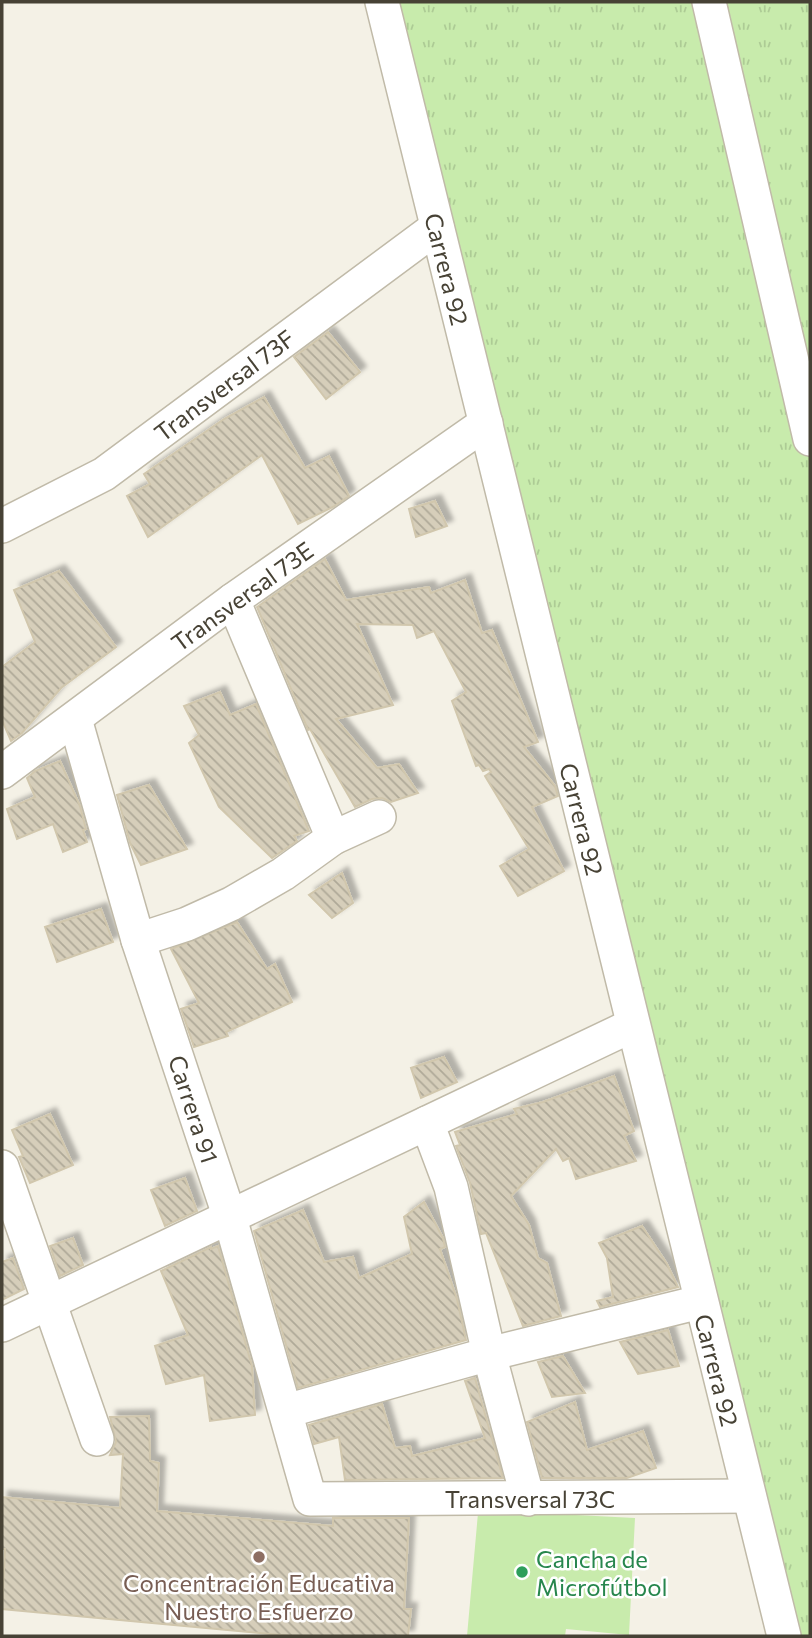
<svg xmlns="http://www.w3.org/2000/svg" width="812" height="1638" font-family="Commissioner,sans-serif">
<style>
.grass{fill:url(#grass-tufts)}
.garden{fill:#c8ebac}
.building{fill:url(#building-back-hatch);stroke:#d1c7ad;stroke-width:2;filter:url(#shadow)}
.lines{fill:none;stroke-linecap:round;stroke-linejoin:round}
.minor-casing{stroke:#c0baa8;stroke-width:36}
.minor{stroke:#fff;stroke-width:33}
.education-dot{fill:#8d6e63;stroke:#fff;stroke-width:2.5}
.leisure-dot{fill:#2e9e5b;stroke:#fff;stroke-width:2.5}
.labels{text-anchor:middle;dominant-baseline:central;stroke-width:5;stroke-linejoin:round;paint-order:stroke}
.street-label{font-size:24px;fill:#474235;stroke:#fff}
.leisure-label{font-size:24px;fill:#27864d;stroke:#fff;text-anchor:start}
.education-label{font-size:24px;fill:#785e54;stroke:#fff}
</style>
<defs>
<pattern id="grass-tufts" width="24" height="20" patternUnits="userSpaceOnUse" patternTransform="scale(1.75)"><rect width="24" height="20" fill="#c8ebac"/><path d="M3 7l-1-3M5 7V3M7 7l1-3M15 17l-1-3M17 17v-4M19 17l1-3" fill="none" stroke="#adcb95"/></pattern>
<pattern id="building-back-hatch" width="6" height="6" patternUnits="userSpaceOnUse" patternTransform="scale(1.75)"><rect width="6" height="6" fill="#d6ceba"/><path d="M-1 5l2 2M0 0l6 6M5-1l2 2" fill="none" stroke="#afa998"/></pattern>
<filter id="shadow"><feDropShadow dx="6" dy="-6" stdDeviation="2" flood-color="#0004"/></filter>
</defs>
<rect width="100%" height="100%" fill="#f4f1e6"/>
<polygon class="grass" points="394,2 810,2 810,1636 801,1636 454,231"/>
<polygon class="garden" points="478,1513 576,1515 635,1518 629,1635 566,1629 565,1636 467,1636"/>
<g class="building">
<polygon points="328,332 360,372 326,399 294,357"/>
<polygon points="264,397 305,468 329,456 349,496 333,507 298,524 262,455 148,537 127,496 150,484 144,474 224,419"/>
<polygon points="435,501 447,526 416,537 409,509"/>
<polygon points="325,559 346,600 429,587 431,593 465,580 482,633 492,630 538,742 524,747 555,786 558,796 532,807 564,871 518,896 500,866 529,849 485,776 491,772 489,769 483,771 479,765 476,766 452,701 466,692 434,631 417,638 413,625 357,624 393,705 336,719 377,768 399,764 418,793 391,802 382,798 372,799 355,807 310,729 308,730 257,607"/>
<polygon points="59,571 116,647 61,688 22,733 11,741 2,720 2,667 35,642 14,590"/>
<polygon points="220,692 230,715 256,704 309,831 294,836 297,841 272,858 219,807 189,743 199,735 184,706"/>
<polygon points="60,761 80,806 86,829 83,830 87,842 63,852 53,824 17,839 7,809 35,797 27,778 35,771"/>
<polygon points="149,785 187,849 141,865 130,843 117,795"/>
<polygon points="342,873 353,903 332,918 309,895"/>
<polygon points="101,909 113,942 57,962 45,927"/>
<polygon points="237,922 267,969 275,964 292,1002 226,1032 228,1036 194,1047 181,1009 199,1003 171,949"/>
<polygon points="444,1057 457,1082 421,1098 411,1068"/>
<polygon points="614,1076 634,1131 624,1136 636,1161 576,1179 569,1158 563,1161 556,1149 511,1196 529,1225 538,1258 547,1263 561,1316 523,1326 486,1233 481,1234 470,1183 456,1146 460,1145 455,1132 517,1114 514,1109 543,1102"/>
<polygon points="50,1114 73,1165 30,1183 19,1157 23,1156 12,1130"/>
<polygon points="185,1178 197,1211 165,1226 151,1190"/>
<polygon points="424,1202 443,1238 445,1247 440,1249 457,1299 466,1340 298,1388 254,1231 303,1210 324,1262 353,1257 359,1278 412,1254 404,1217"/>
<polygon points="642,1226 667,1264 678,1287 600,1307 597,1301 613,1297 607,1258 599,1243"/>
<polygon points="73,1238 83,1265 60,1276 50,1246"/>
<polygon points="218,1246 252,1366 255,1415 210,1421 204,1375 166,1384 155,1346 188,1335 161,1271 211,1247 211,1249"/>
<polygon points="13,1258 24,1289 2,1300 2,1262"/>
<polygon points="668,1330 679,1366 638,1374 620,1342"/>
<polygon points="563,1356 585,1393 552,1397 538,1362"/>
<polygon points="475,1378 503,1478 345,1480 339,1437 314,1444 309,1425 382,1404 395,1448 410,1446 412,1456 485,1438 465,1381"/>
<polygon points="575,1402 587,1450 643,1431 656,1468 627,1478 542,1478 527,1422"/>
<polygon points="149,1416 150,1461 159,1463 157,1511 333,1526 333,1518 409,1518 404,1609 411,1609 408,1636 292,1636 2,1609 5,1549 2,1549 2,1497 120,1508 123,1454 110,1455 116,1442 110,1417"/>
</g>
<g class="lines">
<g class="minor-casing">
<g id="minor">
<polyline points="382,2 784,1636"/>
<polyline points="709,2 810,439"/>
<polyline points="2,526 104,474 437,227"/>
<polyline points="233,600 333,838"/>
<polyline points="75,719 138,940 230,1218 310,1499 749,1496"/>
<polyline points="2,772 233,600 486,423"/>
<polyline points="138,940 187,924 231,904 283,874 333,838 379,817"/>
<polyline points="427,1123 451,1187 489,1354 528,1499"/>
<polyline points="2,1167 97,1439"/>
<polyline points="2,1325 633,1025"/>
<polyline points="286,1411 489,1354 700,1302"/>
</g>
</g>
<use href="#minor" class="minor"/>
</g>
<circle class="education-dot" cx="259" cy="1557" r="7"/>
<circle class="leisure-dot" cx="522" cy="1572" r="7"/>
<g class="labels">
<g class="street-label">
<text transform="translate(447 269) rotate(76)">Carrera 92</text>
<text transform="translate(224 385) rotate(-37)">Transversal 73F</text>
<text transform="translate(242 596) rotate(-36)">Transversal 73E</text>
<text transform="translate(582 819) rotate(76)">Carrera 92</text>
<text transform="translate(194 1109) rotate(72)">Carrera 91</text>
<text transform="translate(717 1370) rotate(76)">Carrera 92</text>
<text x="530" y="1498">Transversal 73C</text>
</g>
<g class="leisure-label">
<text x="536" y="1558">Cancha de<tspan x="536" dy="28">Microfútbol</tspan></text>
</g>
<g class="education-label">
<text x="259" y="1582">Concentración Educativa<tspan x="259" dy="28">Nuestro Esfuerzo</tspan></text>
</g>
</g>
<rect width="812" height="1638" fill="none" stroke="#474235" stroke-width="7"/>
</svg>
